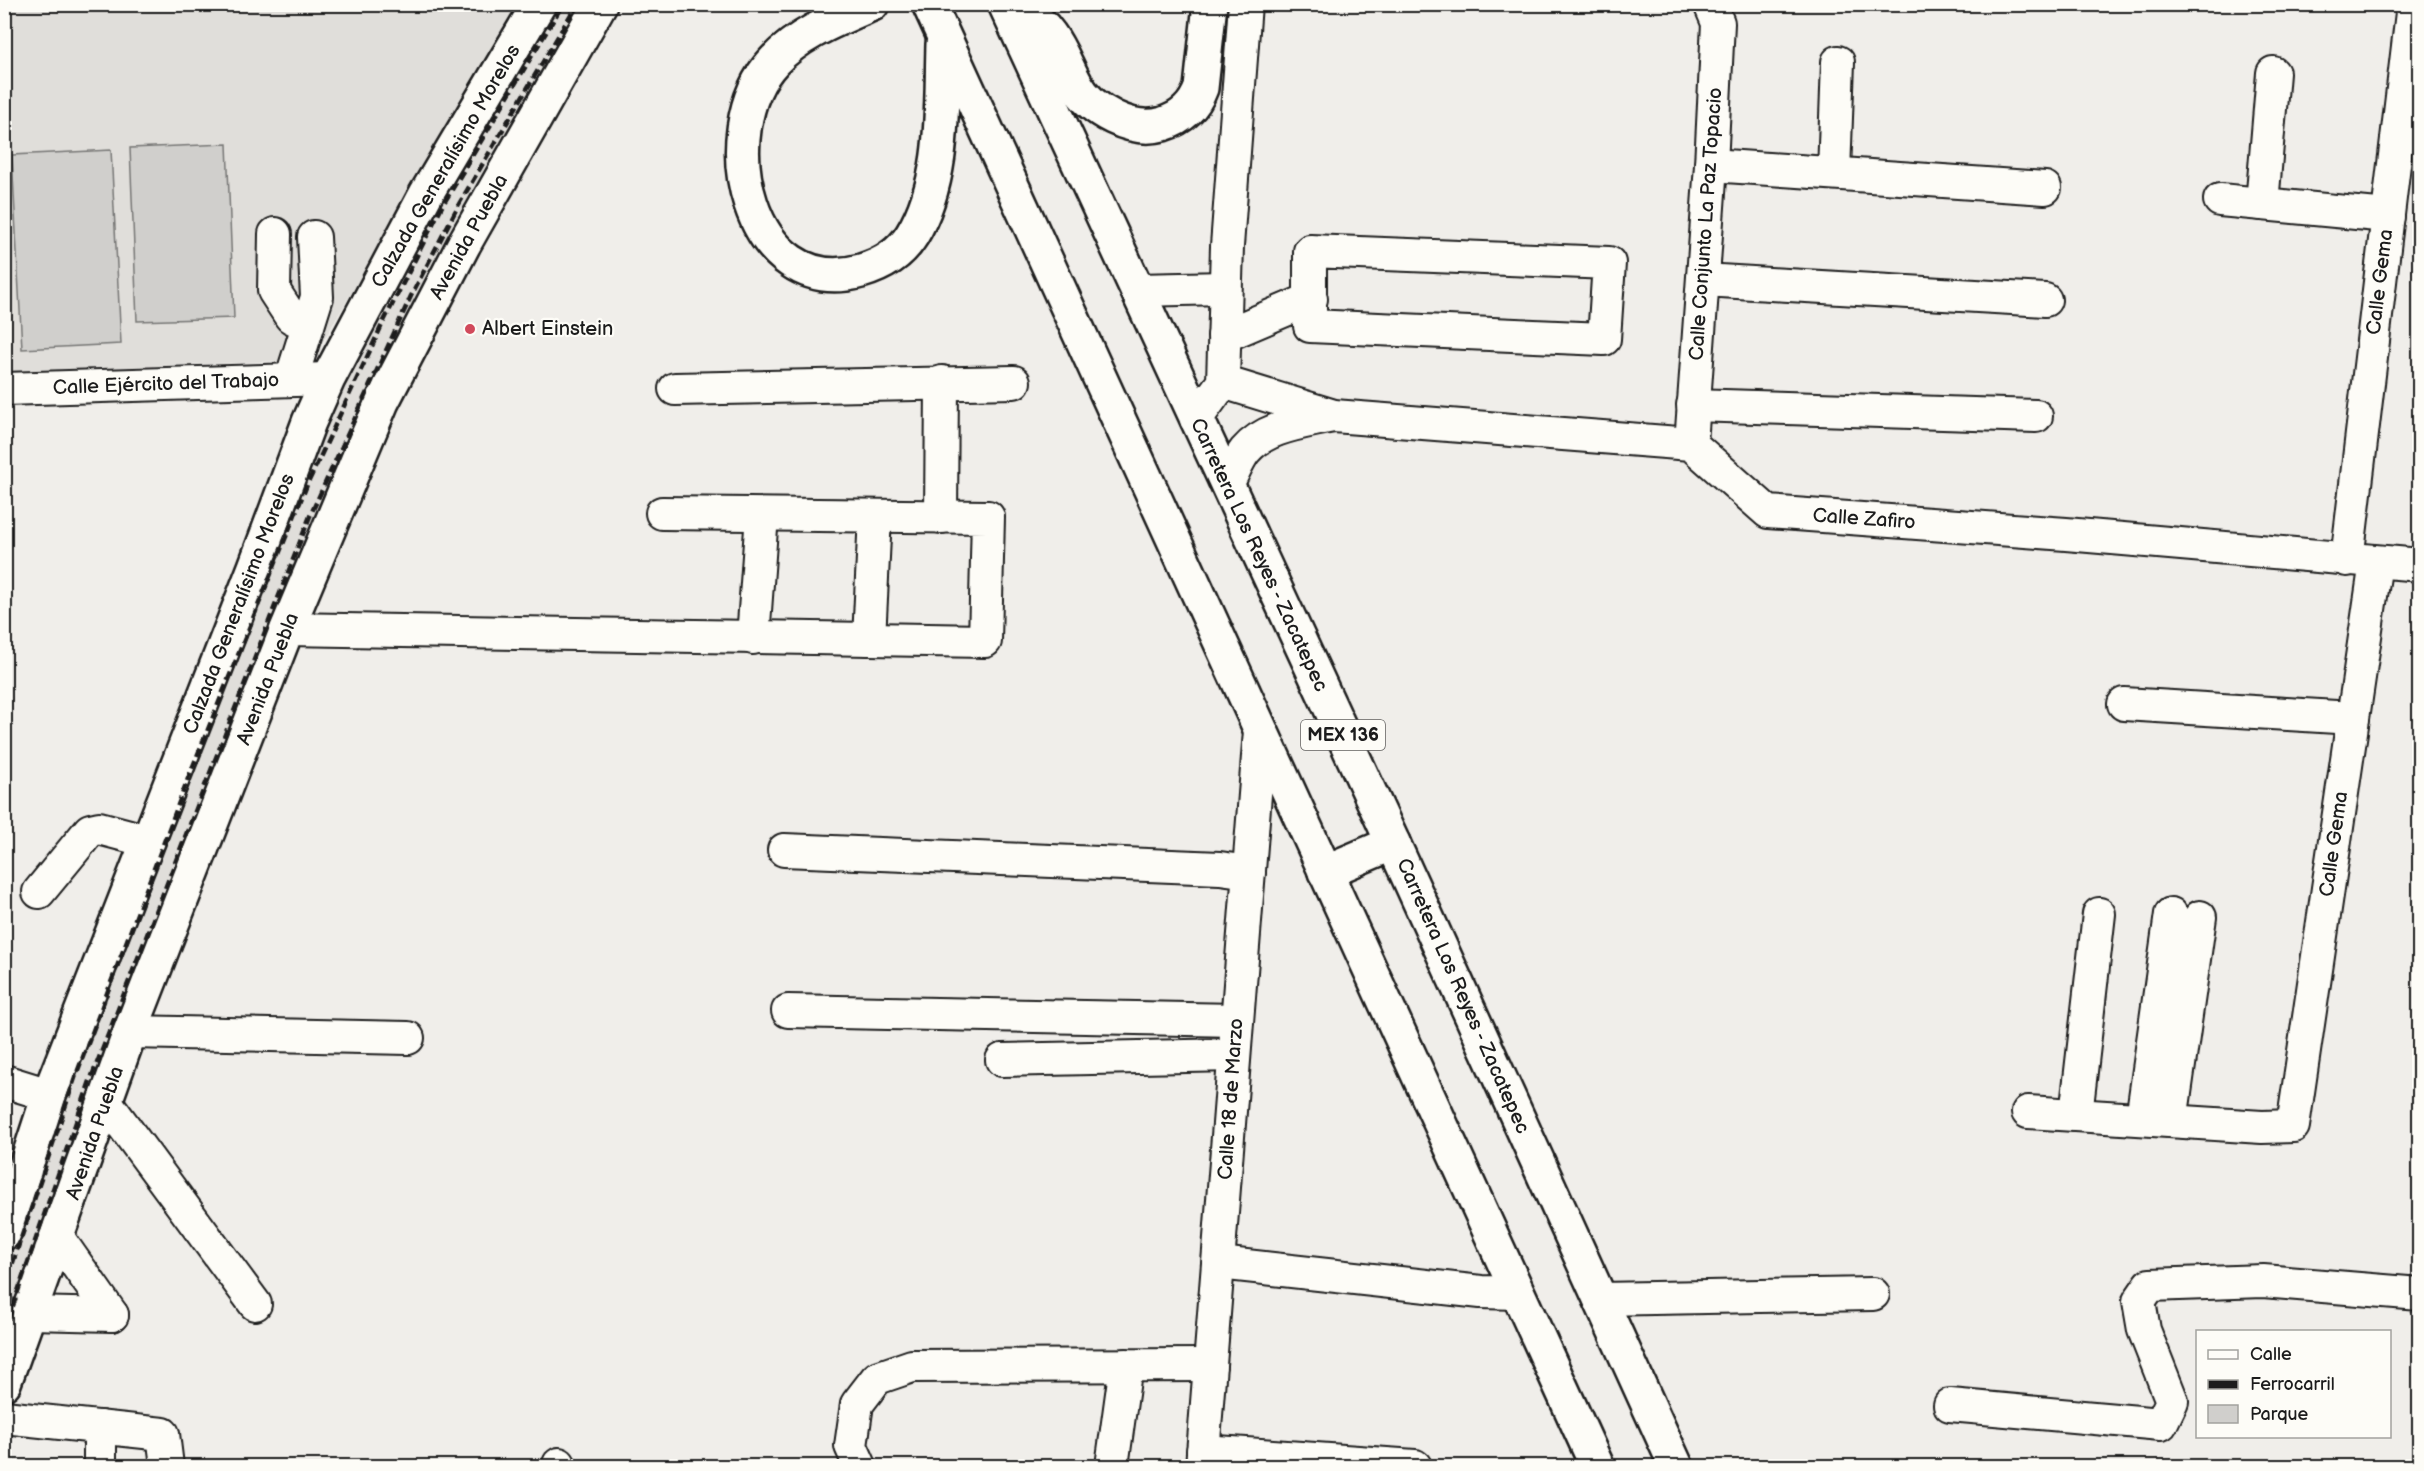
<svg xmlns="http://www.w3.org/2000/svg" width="2424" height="1471" font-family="'Balsamiq Sans',sans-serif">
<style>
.built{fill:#e0deda}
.green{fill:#d0cfcc;stroke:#767674;stroke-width:1.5}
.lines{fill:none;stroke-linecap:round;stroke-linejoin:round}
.minor-casing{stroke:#1c1c1c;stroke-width:36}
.major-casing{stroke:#1c1c1c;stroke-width:38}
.minor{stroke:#fdfcf7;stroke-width:32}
.major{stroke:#fdfcf7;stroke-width:33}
.rail{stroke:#1c1c1c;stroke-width:4.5;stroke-dasharray:9 4.5;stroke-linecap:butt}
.poi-dot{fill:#d1495b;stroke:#fdfcf7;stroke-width:2}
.labels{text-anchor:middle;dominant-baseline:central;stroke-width:4.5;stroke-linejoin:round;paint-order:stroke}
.shield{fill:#fdfcf7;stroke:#605f5e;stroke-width:1.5}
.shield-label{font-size:18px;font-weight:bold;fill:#1c1c1c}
.street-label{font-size:20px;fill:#1c1c1c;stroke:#fdfcf7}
.poi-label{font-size:20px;fill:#1c1c1c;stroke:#fdfcf7;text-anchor:start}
</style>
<rect width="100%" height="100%" fill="#f0eeea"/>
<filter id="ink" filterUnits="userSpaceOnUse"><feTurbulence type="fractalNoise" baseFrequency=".0167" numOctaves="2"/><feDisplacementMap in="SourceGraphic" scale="12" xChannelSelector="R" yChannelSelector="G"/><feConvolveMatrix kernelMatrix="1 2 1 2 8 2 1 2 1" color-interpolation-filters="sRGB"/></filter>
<g filter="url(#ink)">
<g class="built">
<polygon points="4,5 521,5 312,360 5,372"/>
<polygon points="556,5 581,5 464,208 385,366 5,1353 5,1268 70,1071 330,414 440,197"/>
</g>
<g class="green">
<polygon points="227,144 234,318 137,321 130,148"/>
<polygon points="111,150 121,344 22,349 12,155"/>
</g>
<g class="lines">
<g class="minor-casing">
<g id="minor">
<polyline points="1711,165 2045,188"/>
<polyline points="1834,173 1838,62"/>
<polyline points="2220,200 2388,216"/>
<polyline points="2262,204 2273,73"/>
<polyline points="275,234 274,291 291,317 308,325"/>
<polygon points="1310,251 1609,263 1604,339 1310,326"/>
<polyline points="1703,280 2045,300"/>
<polyline points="1137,290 1225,288"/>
<polyline points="1224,336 1311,299"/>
<polyline points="291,380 317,297 314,237"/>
<polyline points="1223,382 1334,416 1691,444 1768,512 2066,534 2420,565"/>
<polyline points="4,389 328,379"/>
<polyline points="675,389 1014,382"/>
<polyline points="1693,405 2036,416"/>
<polyline points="1196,419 1223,382 1227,246 1245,4"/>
<polyline points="1691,444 1711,165 1718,23 1710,4"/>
<path d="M1227 484C1233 474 1238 460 1245 451 1266 426 1303 423 1333 416"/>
<polyline points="941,517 942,382"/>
<polyline points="2347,560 2413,4"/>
<polyline points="287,629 985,641 988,517 662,513"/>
<polyline points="753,638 762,515"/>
<polyline points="869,639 875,516"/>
<polyline points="2124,704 2353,718"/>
<polyline points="784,850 1220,868 1249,872"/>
<polyline points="39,892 90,830 99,828 148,841"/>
<polyline points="788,1011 1237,1020"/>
<polyline points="130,1032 408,1038"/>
<polyline points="1002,1060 1234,1055"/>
<polyline points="4,1081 49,1095"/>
<polyline points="106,1102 255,1304"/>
<polyline points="2028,1112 2262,1127 2293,1126 2376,562"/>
<polyline points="2076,1115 2099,914"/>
<polyline points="2142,1119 2171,914"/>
<polyline points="2171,1121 2200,917"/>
<polyline points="58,1238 112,1315"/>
<polyline points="1219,1263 1481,1292 1517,1293"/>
<polyline points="1600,1299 1873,1294"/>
<polyline points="31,1313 112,1315"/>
<polyline points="1950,1405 2161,1424 2172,1401 2144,1330 2139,1301 2150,1285 2263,1281 2420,1294"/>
<polyline points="4,1417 163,1434 167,1466"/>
<polyline points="100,1427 100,1466"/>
<polyline points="1203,1451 1415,1466"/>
<polyline points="559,1464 560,1466"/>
<polyline points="860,1466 851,1446 857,1404 877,1378 912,1366 1210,1365"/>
<polyline points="1112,1466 1126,1365"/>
<polyline points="1202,1466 1260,731"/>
</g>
</g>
<g class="major-casing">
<g id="major">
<path d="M872 4C838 19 800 33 774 61 709 130 748 302 861 271 882 265 901 253 912 235 946 179 941 107 943 44"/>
<polyline points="929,4 1597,1466"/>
<polyline points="1005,4 1393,843 1676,1466"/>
<path d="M1016 4C1029 14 1041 22 1050 35 1061 50 1067 68 1076 84 1091 111 1132 133 1163 124 1182 118 1194 107 1201 88L1210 4"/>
<polyline points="1325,872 1393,843"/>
<polyline points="4,1233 49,1095 255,567 309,422 328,379 426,194 539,4"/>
<polyline points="4,1383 130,1032 287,629 382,402 464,244 600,4"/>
</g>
</g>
<use href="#minor" class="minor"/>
<use href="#major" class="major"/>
<g class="rail">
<polyline points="4,1289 75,1078 187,781 307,485 382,325 441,208 563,4"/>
<polyline points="4,1332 90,1081 310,516 411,296 459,204 577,4"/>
</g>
</g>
</g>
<circle class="poi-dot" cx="470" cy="329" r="6"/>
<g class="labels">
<rect class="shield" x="1301" y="720" width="84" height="30" rx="4.5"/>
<g class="shield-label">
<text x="1343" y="735">MEX 136</text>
</g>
<g class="street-label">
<text transform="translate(446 166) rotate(-60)">Calzada Generalísimo Morelos</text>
<text transform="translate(1706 224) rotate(-86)">Calle Conjunto La Paz Topacio</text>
<text transform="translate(469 237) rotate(-61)">Avenida Puebla</text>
<text transform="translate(2380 282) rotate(-83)">Calle Gema</text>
<text transform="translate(166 384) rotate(-2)">Calle Ejército del Trabajo</text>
<text transform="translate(1864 519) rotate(4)">Calle Zafiro</text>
<text transform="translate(1259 555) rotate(65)">Carretera Los Reyes - Zacatepec</text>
<text transform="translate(239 604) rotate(-69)">Calzada Generalísimo Morelos</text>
<text transform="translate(268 679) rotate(-69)">Avenida Puebla</text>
<text transform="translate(2334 844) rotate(-82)">Calle Gema</text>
<text transform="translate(1463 996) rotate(66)">Carretera Los Reyes - Zacatepec</text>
<text transform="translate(1231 1099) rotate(-86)">Calle 18 de Marzo</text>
<text transform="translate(95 1133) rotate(-71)">Avenida Puebla</text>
</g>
<g class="poi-label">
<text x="482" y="329">Albert Einstein</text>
</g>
</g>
<rect width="2424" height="1471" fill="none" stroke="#fdfcf7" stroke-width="24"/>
<rect x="12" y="12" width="2400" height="1447" fill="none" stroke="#1c1c1c" stroke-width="2" filter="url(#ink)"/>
<rect x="2196" y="1330" width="195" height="108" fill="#fdfcf7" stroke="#a3a29f" stroke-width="1.5"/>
<rect x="2208" y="1350" width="30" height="9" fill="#fdfcf7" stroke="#a3a29f" stroke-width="1.5"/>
<text x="2250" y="1360" font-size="18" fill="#1c1c1c">Calle</text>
<rect x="2208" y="1380" width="30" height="9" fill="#1c1c1c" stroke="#a3a29f" stroke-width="1.5"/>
<text x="2250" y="1390" font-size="18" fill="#1c1c1c">Ferrocarril</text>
<rect x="2208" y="1405" width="30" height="18" fill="#d0cfcc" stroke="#a3a29f" stroke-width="1.5"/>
<text x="2250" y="1420" font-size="18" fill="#1c1c1c">Parque</text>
</svg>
